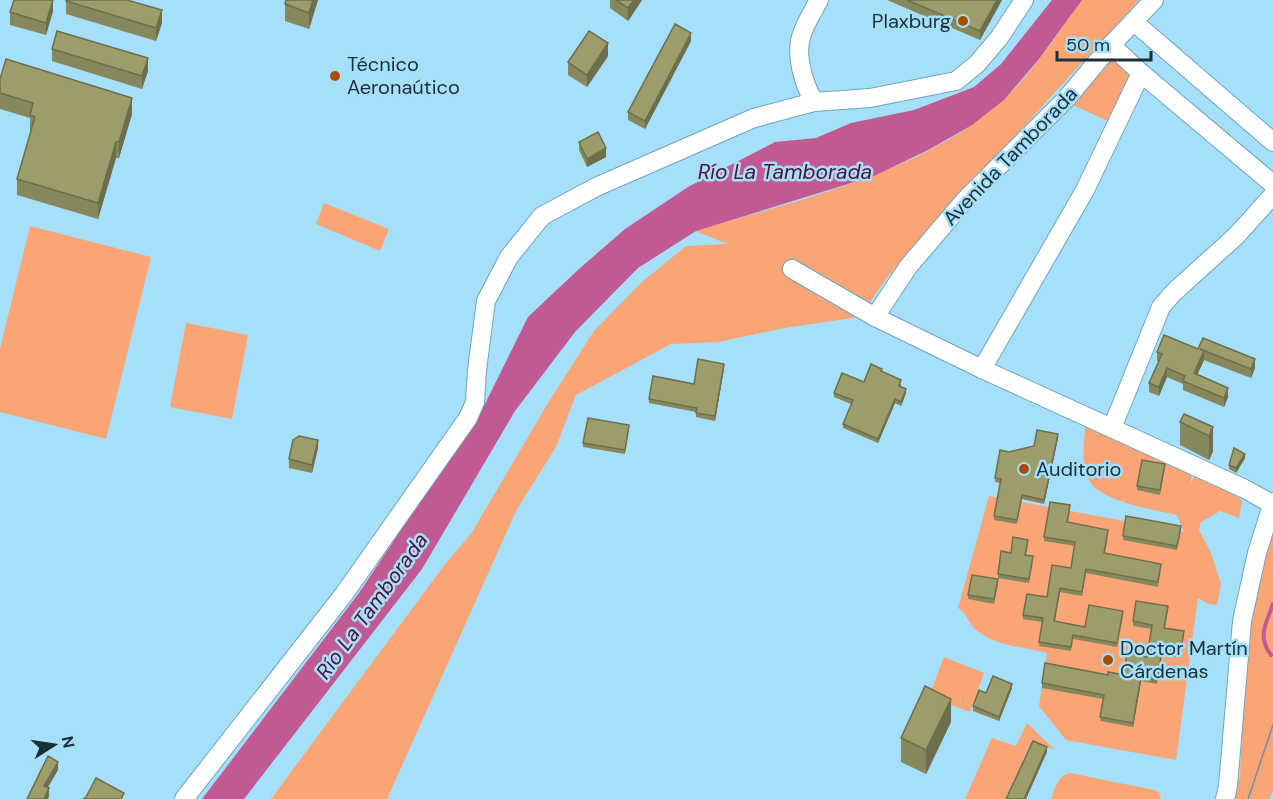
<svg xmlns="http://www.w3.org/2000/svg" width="1273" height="799" font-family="'DM Sans',sans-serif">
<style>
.green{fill:#fba577}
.water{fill:#c15992}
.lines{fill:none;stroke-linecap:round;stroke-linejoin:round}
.stream{stroke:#c15992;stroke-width:4}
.minor-casing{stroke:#6fa5be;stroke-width:20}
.minor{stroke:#fff;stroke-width:18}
.tram{stroke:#6790a3;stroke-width:1.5}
.wall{fill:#86875c}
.shaded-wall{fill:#6d6e4b}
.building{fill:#9c9d6b;stroke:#6d6e4b;stroke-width:1.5}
.poi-dot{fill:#ac4c00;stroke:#a6dff9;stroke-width:2}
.labels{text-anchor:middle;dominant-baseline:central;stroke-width:5;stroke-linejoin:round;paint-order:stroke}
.poi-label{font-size:20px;fill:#19303a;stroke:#a6dff9;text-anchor:start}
.street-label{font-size:20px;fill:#19303a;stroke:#a6dff9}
.water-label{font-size:21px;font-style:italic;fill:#520f37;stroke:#a6dff9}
</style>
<rect width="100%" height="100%" fill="#a6dff9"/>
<g class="green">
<path d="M1082 0H1139L888 276 860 317 784 328 718 342 671 344 576 395 556 447 517 509 387 799H271L446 563 471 534 548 403 594 331 642 282 686 246 728 244 695 231C797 200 923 173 1003 100 1032 74 1058 32 1082 0Z"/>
<polygon points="1111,58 1131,73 1110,122 1073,105"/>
<polygon points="324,203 389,229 380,251 316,224"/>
<polygon points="30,226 151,257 106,439 0,412 0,349"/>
<polygon points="186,323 248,335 232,419 170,407"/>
<path d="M1086 422 1192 472 1191 483 1200 464 1235 492 1242 501 1239 518 1220 511 1201 522 1199 530 1211 553 1221 584 1217 605 1208 604 1198 598 1176 760 1066 740 1039 706 1047 653C1024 647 994 646 975 629 968 623 967 613 958 608L989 496 1184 532 1177 515C1155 510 1103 502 1090 482 1080 465 1084 441 1086 422Z"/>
<polygon points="1273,532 1273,791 1269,799 1233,799 1240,776 1246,648 1255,586"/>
<polygon points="944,657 984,673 970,712 929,696"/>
<polygon points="1027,723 1055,750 1032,741 1005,799 965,799 992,738 1016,746"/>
<path d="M1070 773 1154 790 1159 792 1161 799H1051C1055 789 1058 775 1070 773Z"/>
</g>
<polygon class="water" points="1052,0 1082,0 1039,59 1004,100 972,125 930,149 874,176 696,231 638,268 575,332 515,411 422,569 244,799 202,799 359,593 485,404 528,317 579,269 625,229 688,187 775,142 816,138 851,123 914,110 974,87 1001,64"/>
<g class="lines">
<path class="stream" d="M1271 655C1257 636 1266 624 1273 604"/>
<g class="minor-casing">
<g id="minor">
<polyline points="1134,22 1273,142"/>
<polyline points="1111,45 1141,73 1273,184"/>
<path d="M814 102C804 84 794 54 802 34 806 22 813 11 819 0"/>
<polyline points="792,269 875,317 982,369 1245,489 1272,504"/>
<polyline points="875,317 908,267 965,200 1067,98 1111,45 1154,0"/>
<polyline points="982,369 1085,190 1141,73"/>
<polyline points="1112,428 1161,307 1173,293 1236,236 1273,195"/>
<polyline points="184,799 344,594 468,418 475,402 477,370 486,301 509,257 542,216 596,187 754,118 814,102 870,98 956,81 977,64 999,38 1024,0"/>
<polyline points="1225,799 1228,786 1242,621 1257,553 1273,502"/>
</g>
</g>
<use href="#minor" class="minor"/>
<polyline class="tram" points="1248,799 1273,725"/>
</g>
<g class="wall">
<polygon points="318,0 309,29 285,21 285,4"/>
<polygon points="610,0 642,0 628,21 610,8"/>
<polygon points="887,0 1002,0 980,40"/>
<polygon points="66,1 162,23 156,41 66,14"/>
<polygon points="53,11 46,35 10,25 10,12"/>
<polygon points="691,41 645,129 628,120 628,112"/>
<polygon points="52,49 148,71 142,89 52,61"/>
<polygon points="608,56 587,87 568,75 568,62"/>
<polygon points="0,79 132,114 119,158 116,158 98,219 17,195 17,179 31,131 30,131 30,118 0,109"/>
<polygon points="579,142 606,157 587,167 579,150"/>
<polygon points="1198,349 1255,368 1251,378 1204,360 1197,375 1228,397 1224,407 1183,390 1183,384 1167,377 1159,396 1149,392 1149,383 1159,361 1157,361 1157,352"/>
<polygon points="724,368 715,421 696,417 696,412 649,403 649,399 694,384"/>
<polygon points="882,372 901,384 901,386 906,393 901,406 895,403 878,443 843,428 843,424 851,404 834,397 834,393 864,382"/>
<polygon points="1180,422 1213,427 1213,451 1209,460 1180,445"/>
<polygon points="629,429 625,454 583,447 583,443"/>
<polygon points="1058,438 1044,504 1022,499 1017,524 994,520 1000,483 995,482 995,478 1009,452 1034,446"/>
<polygon points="318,448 312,473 289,468 289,459"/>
<polygon points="1245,458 1236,473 1229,469 1229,465"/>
<polygon points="1165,468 1160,495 1137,490 1137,486"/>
<polygon points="1070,510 1068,523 1108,534 1105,553 1161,568 1158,587 1086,573 1082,596 1060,592 1055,621 1085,627 1123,615 1117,647 1073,639 1071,651 1039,646 1042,622 1023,619 1023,615 1047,597 1071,568 1075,546 1044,541 1044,537"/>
<polygon points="1181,530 1177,550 1123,540 1123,536"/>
<polygon points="1028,544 1026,555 1033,561 1029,583 998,578 998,574 1011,553"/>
<polygon points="998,584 994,604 968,599 968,595"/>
<polygon points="1168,610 1165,628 1184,635 1180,658 1162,654 1157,684 1141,681 1133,727 1100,721 1103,699 1042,688 1042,683 1108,675 1124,675 1147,657 1152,629 1133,626 1133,621"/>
<polygon points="1012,688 999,721 973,711 973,706 986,693"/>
<polygon points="951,722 926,774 901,762 901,738"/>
</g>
<g class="shaded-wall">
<polygon points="53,0 53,11 46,35 46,23"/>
<polygon points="313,0 318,0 309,29 309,13"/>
<polygon points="634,0 642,0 628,21 628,8"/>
<polygon points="997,0 1002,0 980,40 980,31"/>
<polygon points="162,10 162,23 156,41 156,28"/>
<polygon points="691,33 691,41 645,129 645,121"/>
<polygon points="608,43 608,56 587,87 587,75"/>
<polygon points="148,58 148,71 142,89 142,76"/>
<polygon points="132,98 132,114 119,158 119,142"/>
<polygon points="116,142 116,158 98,219 98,203"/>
<polygon points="606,148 606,157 587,167 587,159"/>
<polygon points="1204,351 1204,360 1194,382 1194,373"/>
<polygon points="1255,359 1255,368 1251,378 1251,369"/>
<polygon points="724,364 724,368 715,421 715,416"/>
<polygon points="1167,368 1167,377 1159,396 1159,387"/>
<polygon points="1228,388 1228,397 1224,407 1224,398"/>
<polygon points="906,389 906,393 901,406 901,402"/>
<polygon points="895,399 895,403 878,443 878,439"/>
<polygon points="1213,427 1213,451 1209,460 1209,436"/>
<polygon points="1058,434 1058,438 1044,504 1044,500"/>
<polygon points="318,440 318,448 312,473 312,465"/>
<polygon points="1245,454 1245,458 1236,473 1236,468"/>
<polygon points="1141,677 1141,681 1133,727 1133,723"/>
<polygon points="1012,684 1012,688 999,721 999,717"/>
<polygon points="951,699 951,722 926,774 926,750"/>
<polygon points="1047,747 1047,752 1026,799 1024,799"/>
<polygon points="58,762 58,770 44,794 44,786"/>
<polygon points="49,788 49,796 48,799 44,799"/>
</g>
<g class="building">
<polygon points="14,0 53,0 46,23 10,12"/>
<polygon points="66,0 127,0 162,10 156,28 66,1"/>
<polygon points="286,0 313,0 309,13 285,4"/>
<polygon points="616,0 634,0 628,8"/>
<polygon points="907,0 997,0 980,31"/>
<polygon points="675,24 691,33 645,121 628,112"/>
<polygon points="57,31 148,58 142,76 52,49"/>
<polygon points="589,31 608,43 587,75 568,62"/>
<polygon points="6,59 132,98 119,142 116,142 98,203 17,179 35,117 30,115 33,103 0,93 0,79"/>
<polygon points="598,132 606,148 587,159 579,142"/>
<polygon points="1164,335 1198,349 1203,338 1255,359 1251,369 1200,349 1204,351 1194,373 1228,388 1224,398 1183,381 1185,376 1167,368 1159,387 1149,383 1162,354 1157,352"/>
<polygon points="698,359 724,364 715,416 696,413 697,408 649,399 653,376 694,384"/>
<polygon points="871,364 882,369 881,371 901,380 899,386 906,389 901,402 895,399 878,439 843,424 853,400 834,393 842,373 864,382"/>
<polygon points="1184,414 1213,427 1209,436 1180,422"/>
<polygon points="588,418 629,425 625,450 583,443"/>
<polygon points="1037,430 1058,434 1044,500 1022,495 1017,520 994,516 1001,479 995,478 1000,450 1009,452 1034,446"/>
<polygon points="299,436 318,440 312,465 289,459 293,440"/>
<polygon points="1234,448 1245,454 1236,468 1229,465"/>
<polygon points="1142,460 1165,464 1160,490 1137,486"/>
<polygon points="1050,502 1070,505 1067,522 1108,530 1104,553 1161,564 1158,582 1086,569 1082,592 1060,588 1054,621 1085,627 1089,605 1123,611 1117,643 1073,635 1071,647 1039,642 1043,618 1023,615 1027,594 1047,597 1052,565 1071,568 1075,542 1044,537"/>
<polygon points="1126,516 1181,526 1177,546 1123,536"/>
<polygon points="1013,537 1028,540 1025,555 1033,556 1029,579 998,574 1001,551 1011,553"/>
<polygon points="972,575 998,579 994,599 968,595"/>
<polygon points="1136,601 1168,606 1164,628 1184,631 1180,654 1162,650 1157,680 1141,677 1133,723 1100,717 1104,695 1042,683 1045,663 1108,675 1108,672 1124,675 1127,653 1147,657 1152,625 1133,621"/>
<polygon points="993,676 1012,684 999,717 973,706 979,690 986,693"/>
<polygon points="925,686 951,699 926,750 901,738"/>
<polygon points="1033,741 1047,747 1024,799 1006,799"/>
<polygon points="48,756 58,762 44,786 49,788 44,799 27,799"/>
<polygon points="96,778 124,793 121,799 83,799 86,797"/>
</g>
<g class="poi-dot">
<circle cx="963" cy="21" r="6"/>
<circle cx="335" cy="76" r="6"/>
<circle cx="1024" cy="469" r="6"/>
<circle cx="1108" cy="660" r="6"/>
</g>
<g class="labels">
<g class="poi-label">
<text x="951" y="21" text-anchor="end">Plaxburg</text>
<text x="347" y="64">Técnico<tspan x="347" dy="23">Aeronaútico</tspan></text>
<text x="1036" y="469">Auditorio</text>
<text x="1120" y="648">Doctor Martín<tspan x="1120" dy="23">Cárdenas</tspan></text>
</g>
<g class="street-label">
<text transform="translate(1010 156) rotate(-46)">Avenida Tamborada</text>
</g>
<g class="water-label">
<text x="785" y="172">Río La Tamborada</text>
<text transform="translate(372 606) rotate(-54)">Río La Tamborada</text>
</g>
</g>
<g transform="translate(54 745) rotate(78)" stroke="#a6dff9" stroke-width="4.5" paint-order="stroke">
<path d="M0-4.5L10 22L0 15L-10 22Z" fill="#19303a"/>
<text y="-9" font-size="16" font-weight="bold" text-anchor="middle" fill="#19303a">N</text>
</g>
<path d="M1057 51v9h94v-9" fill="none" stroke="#19303a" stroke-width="3"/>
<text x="1066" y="51" font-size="18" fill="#19303a" stroke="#a6dff9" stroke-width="4.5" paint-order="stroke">50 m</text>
</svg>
